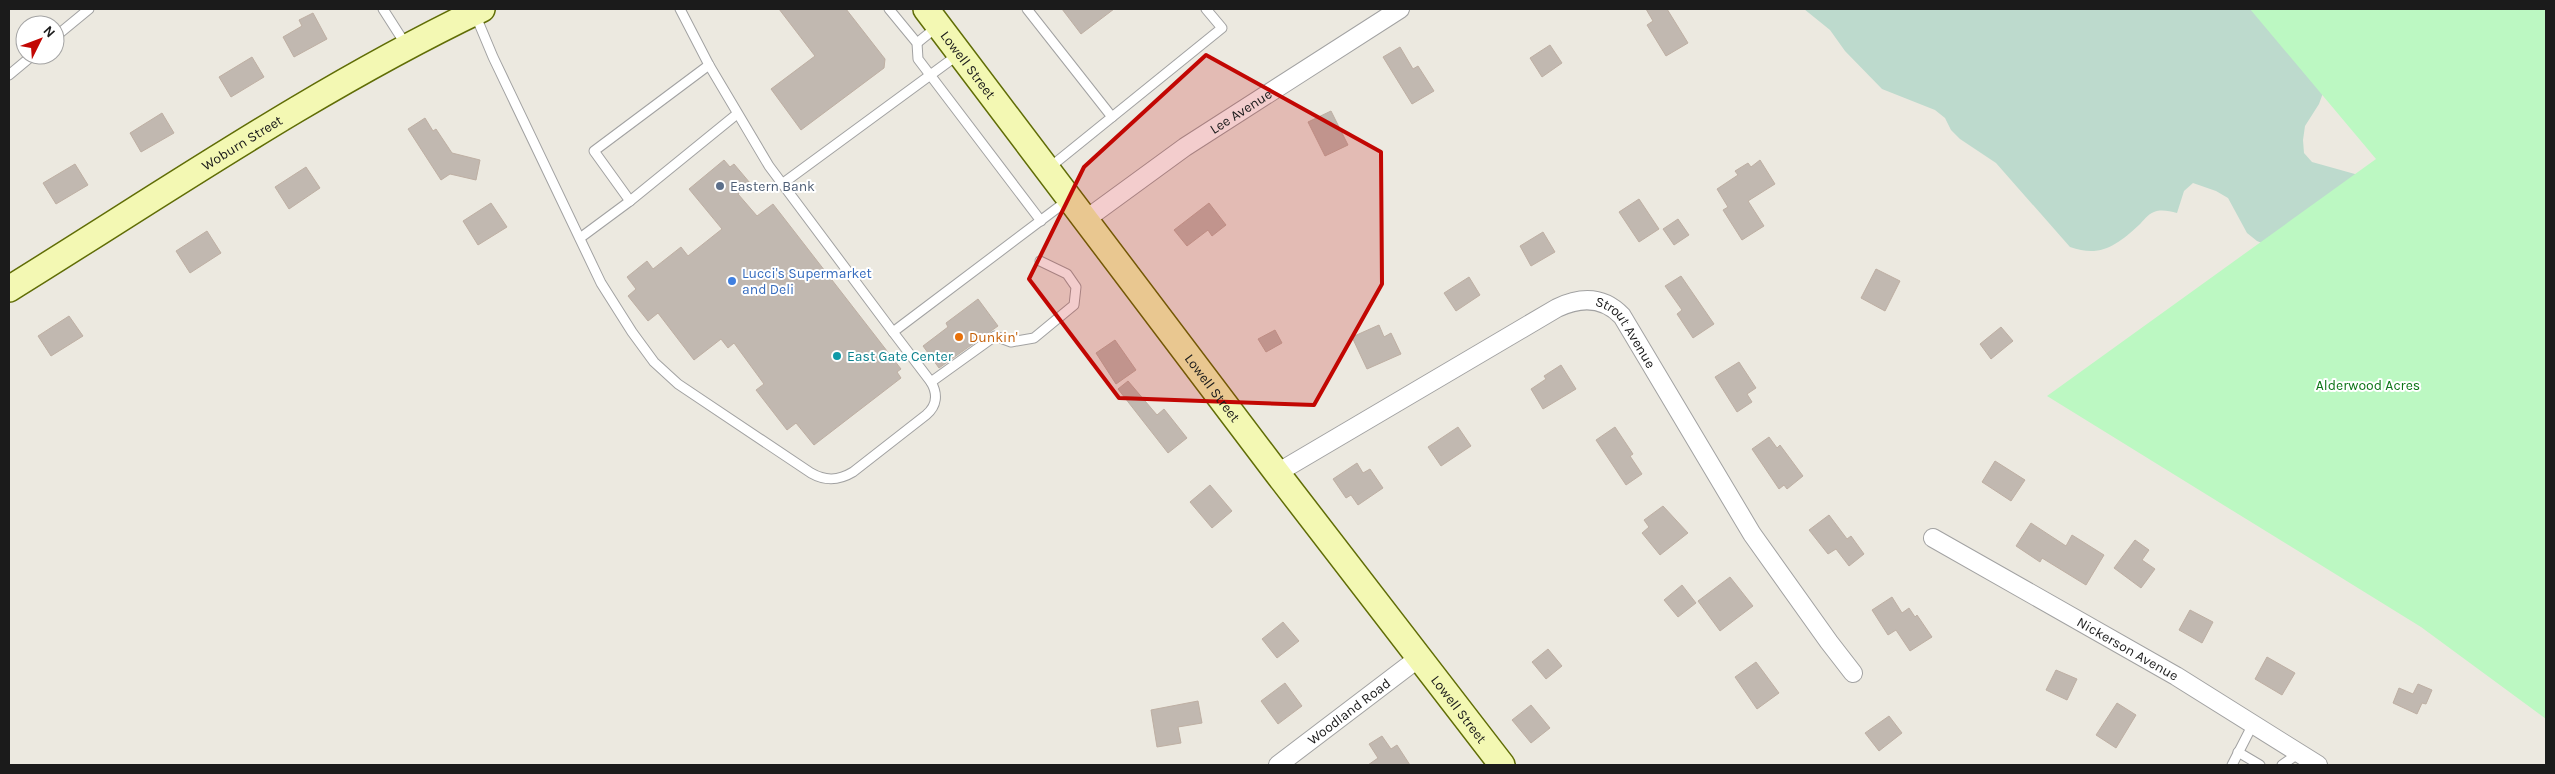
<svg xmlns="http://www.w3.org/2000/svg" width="2555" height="774" font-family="Karla,sans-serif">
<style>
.wetland{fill:#bddacd}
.park{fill:#bcf8c2}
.building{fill:#c1b8b0;stroke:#beafa3}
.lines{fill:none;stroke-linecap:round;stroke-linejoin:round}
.service-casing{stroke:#a2a2a2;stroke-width:11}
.minor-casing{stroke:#a2a2a2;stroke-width:20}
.secondary-casing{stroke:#606d06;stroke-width:28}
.service{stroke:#fff;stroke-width:9}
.minor{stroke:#fff;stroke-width:18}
.secondary{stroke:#f3f8b3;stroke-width:25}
.marked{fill:#c20703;fill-opacity:0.2;stroke:#c20703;stroke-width:4;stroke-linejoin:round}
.service-dot{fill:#5c6f8a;stroke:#fff;stroke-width:2}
.shop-dot{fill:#3f7fe0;stroke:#fff;stroke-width:2}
.food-dot{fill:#e8710a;stroke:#fff;stroke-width:2}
.culture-dot{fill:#0f9aa8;stroke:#fff;stroke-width:2}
.labels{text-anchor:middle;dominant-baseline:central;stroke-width:4;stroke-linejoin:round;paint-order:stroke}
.street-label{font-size:14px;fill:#1b1b1b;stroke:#fff}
.service-label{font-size:14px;fill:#4e5e75;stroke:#fff;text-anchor:start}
.shop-label{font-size:14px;fill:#366cbe;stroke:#fff;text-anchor:start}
.food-label{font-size:14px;fill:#c56008;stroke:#fff;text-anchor:start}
.culture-label{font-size:14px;fill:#0d838f;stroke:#fff;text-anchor:start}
.park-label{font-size:14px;fill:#0d7517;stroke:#fff}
</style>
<rect width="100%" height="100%" fill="#ece9e0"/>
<path class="wetland" d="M1804 9H2349L2336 57 2319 104 2305 126 2303 140 2304 153 2312 162 2362 176 2295 257 2257 241 2247 233 2228 198 2216 191 2193 183 2184 191 2177 213C2169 211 2161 209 2154 212 2148 214 2143 221 2139 225 2117 245 2101 258 2070 247L1996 163 1960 139 1951 130 1945 118 1935 110 1882 89 1845 51 1830 30Z"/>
<polygon class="park" points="2250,9 2546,9 2546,719 2421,627 2047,396 2376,159"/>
<g class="building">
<polygon points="779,9 846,9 885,59 884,68 801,130 771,89 815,56"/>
<polygon points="1062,9 1114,9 1081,34"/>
<polygon points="1646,9 1667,9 1688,43 1666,56 1647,25 1653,21"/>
<polygon points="313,13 327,39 294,57 283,37 302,26 299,20"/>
<polygon points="1550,45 1562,63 1542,77 1530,58"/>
<polygon points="1400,47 1413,69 1418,66 1434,91 1412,104 1383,57"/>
<polygon points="252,57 264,77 231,97 219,77"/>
<polygon points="1331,111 1348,145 1325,156 1308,122"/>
<polygon points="162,113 174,133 141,152 130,133"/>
<polygon points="425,118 433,131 436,129 452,153 480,160 476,180 450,174 441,180 408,129"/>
<polygon points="724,160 730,167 734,164 750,183 738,194 757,216 773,204 901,369 897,372 901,378 814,445 796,423 787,430 756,390 764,384 734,343 728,348 721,339 694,360 658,313 648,321 628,296 636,289 627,277 647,261 653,269 681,247 688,256 722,229 689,189"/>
<polygon points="1760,160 1775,184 1748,201 1764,226 1742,240 1723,210 1728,207 1717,189 1738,175 1735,171 1748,163 1751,167"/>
<polygon points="75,164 88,185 56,204 43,183"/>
<polygon points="306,167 320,188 289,209 275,187"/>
<polygon points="1639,199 1659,229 1639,242 1619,212"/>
<polygon points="491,203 507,227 478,245 463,221"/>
<polygon points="1209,203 1226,225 1212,236 1208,230 1187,246 1174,230"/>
<polygon points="1678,219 1689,235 1674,245 1663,229"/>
<polygon points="207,231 221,253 190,273 176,251"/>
<polygon points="1543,232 1555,252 1531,266 1520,246"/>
<polygon points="1876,269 1900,281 1885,311 1861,298"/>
<polygon points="1681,276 1714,324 1693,338 1677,314 1682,310 1665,286"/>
<polygon points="1469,277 1480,295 1456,311 1444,293"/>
<polygon points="978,299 998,326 939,368 923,346 948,327 946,323"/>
<polygon points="69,316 83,336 51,356 38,336"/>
<polygon points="1379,325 1384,337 1391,333 1401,354 1367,369 1352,337"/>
<polygon points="2001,327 2013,341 1991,359 1980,344"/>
<polygon points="1275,330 1282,343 1266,352 1258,339"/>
<polygon points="1115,340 1136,370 1116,384 1096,353"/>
<polygon points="1739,362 1756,388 1747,394 1752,402 1737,412 1715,377"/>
<polygon points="1561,365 1576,389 1543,409 1531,389 1546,379 1544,376"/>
<polygon points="1128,381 1157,415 1164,409 1187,438 1168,453 1118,389"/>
<polygon points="1458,427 1471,446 1441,466 1428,447"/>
<polygon points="1615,427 1633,454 1630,456 1642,474 1626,485 1596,440"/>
<polygon points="1769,437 1777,448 1780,445 1803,476 1787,489 1784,485 1779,489 1752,449"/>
<polygon points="1995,461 2025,480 2011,501 1982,482"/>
<polygon points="1357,463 1363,473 1370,469 1383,488 1358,505 1351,495 1346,498 1333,479"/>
<polygon points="1210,485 1232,511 1212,528 1190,502"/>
<polygon points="1663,506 1688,533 1660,555 1642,533 1649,527 1644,520"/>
<polygon points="1829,515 1847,539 1851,536 1864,554 1849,566 1836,549 1828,554 1809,530"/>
<polygon points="2031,523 2066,546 2072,535 2104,555 2086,585 2042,558 2040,562 2016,546"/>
<polygon points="2135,540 2149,550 2142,560 2155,569 2141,588 2114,568"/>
<polygon points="1730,577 1753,606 1720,631 1698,601"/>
<polygon points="1682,585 1696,603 1678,617 1664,600"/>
<polygon points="1892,597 1902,613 1909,608 1915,617 1917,615 1932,637 1910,651 1896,630 1888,635 1872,610"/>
<polygon points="2190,610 2213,622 2202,643 2179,630"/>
<polygon points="1283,622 1299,641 1277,658 1262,639"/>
<polygon points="1548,649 1562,666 1546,679 1532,662"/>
<polygon points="2267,657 2295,673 2282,695 2255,679"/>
<polygon points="1756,662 1779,693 1757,709 1735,677"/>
<polygon points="2056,670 2077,679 2067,700 2046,690"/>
<polygon points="1285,683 1302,706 1278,724 1261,701"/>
<polygon points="2418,684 2432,690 2426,704 2422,703 2417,714 2393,703 2399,688 2413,694"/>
<polygon points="1198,701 1202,723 1178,727 1181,743 1157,747 1151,710"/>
<polygon points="2117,703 2136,715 2116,748 2096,735"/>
<polygon points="1531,705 1550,728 1531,743 1512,720"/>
<polygon points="1889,716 1902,733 1879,751 1865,733"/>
<polygon points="1382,736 1391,749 1397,745 1410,765 1368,765 1378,758 1369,744"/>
</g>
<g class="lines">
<g class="service-casing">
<g id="service">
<polyline points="383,9 406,45"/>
<polyline points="680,9 709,65 769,166 893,332 1068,200"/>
<polyline points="889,9 917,43 918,59 1041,221"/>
<polyline points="1027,9 1112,117"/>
<path d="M475 14 493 57 601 283 632 332 654 362 678 384 811 473C825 481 838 481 853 472L926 415C937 406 938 394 931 382L893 332"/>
<polyline points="55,37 89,9"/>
<polyline points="917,43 938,26"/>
<polyline points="709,65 594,151 630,201 737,114"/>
<polyline points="9,75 33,55"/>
<polyline points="1049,168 1222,28 1206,9"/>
<polyline points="782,184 959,54"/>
<polyline points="580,238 630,201"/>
<polyline points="931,382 995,336 1011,342 1034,338 1074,305 1076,287 1067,274 1040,261"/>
<polyline points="2238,752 2260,765"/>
<polyline points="2232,765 2253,724"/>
<polyline points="2282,765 2299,753"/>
</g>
</g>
<g class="minor-casing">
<g id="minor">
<path id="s1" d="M1085 220 1185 147 1400 9"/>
<path id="s2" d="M1277 473 1557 308C1580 297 1603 296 1622 316L1752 534 1829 642 1853 673"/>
<path id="s3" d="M1933 538 2176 676 2318 765"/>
<path id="s4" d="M1278 765 1420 657"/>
</g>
</g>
<g class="secondary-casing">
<g id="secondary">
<path id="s5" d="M926 9 1277 473 1502 765"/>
<path id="s6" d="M9 289C164 193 317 88 482 9"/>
</g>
</g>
<use href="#service" class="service"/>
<use href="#minor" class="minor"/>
<use href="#secondary" class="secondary"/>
</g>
<path class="marked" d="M1206 55 1381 152 1382 284 1314 405 1119 398 1029 279 1084 167Z"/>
<circle class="service-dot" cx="720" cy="186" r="5"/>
<circle class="shop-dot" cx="732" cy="281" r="5"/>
<circle class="food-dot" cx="959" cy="337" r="5"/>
<circle class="culture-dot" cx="837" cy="356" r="5"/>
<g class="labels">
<g class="street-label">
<text stroke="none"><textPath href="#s5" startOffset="70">Lowell Street</textPath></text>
<text stroke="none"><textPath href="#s1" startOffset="190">Lee Avenue</textPath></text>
<text stroke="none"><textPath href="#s6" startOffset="275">Woburn Street</textPath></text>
<text stroke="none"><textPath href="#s2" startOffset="410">Strout Avenue</textPath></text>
<text stroke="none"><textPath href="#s5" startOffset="475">Lowell Street</textPath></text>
<text stroke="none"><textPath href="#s3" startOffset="224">Nickerson Avenue</textPath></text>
<text stroke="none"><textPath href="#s5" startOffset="880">Lowell Street</textPath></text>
<text stroke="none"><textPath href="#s4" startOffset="89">Woodland Road</textPath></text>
</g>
<g class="service-label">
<text x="730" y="186">Eastern Bank</text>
</g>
<g class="shop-label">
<text x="742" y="273">Lucci's Supermarket<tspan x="742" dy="16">and Deli</tspan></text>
</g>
<g class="food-label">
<text x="969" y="337">Dunkin'</text>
</g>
<g class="culture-label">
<text x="847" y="356">East Gate Center</text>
</g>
<g class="park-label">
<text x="2368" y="385">Alderwood Acres</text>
</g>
</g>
<rect width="2555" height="774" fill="none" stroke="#1b1b1b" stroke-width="20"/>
<g transform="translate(40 40) rotate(48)"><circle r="24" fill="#ffffff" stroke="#a4a4a4"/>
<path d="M0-4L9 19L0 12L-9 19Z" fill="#c20703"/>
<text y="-8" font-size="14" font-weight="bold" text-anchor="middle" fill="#1b1b1b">N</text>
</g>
</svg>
